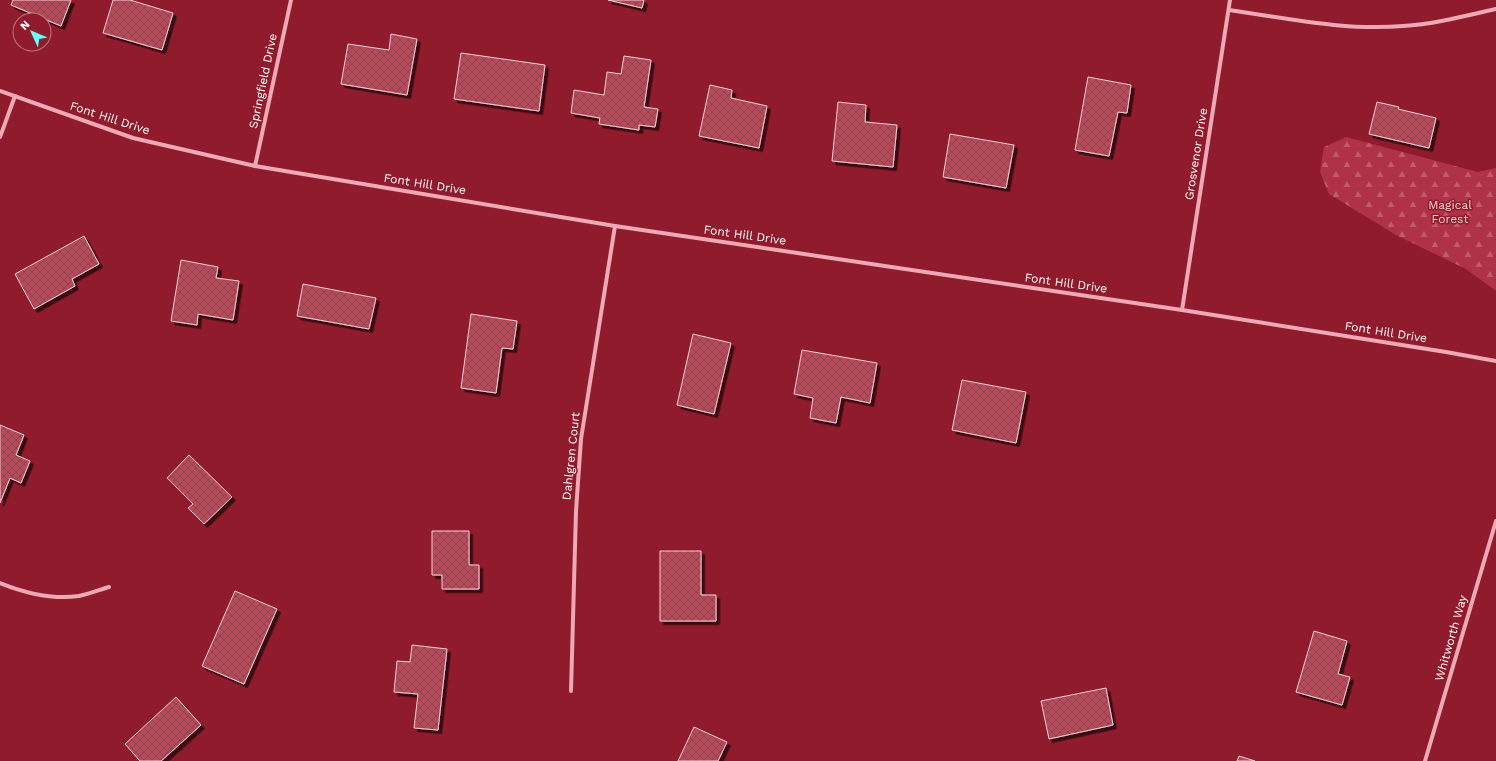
<svg xmlns="http://www.w3.org/2000/svg" width="1496" height="761" font-family="'Work Sans',sans-serif">
<style>
.forest{fill:url(#forest-firs)}
.building{fill:url(#building-cross-hatch);stroke:#facfd6;filter:url(#shadow)}
.lines{fill:none;stroke-linecap:round;stroke-linejoin:round}
.minor{stroke:#eea9b4;stroke-width:4}
.labels{text-anchor:middle;dominant-baseline:central;stroke-width:3;stroke-linejoin:round;paint-order:stroke}
.street-label{font-size:12px;fill:#fff;stroke:#901b2c}
.park-label{font-size:12px;fill:#facfd6;stroke:#901b2c}
</style>
<defs>
<pattern id="forest-firs" width="22" height="20" patternUnits="userSpaceOnUse"><rect width="22" height="20" fill="#af3246"/><path d="M5 1l3.5 6h-7zM16 11l3.5 6h-7z" fill="#bf5b6b"/></pattern>
<pattern id="building-cross-hatch" width="8" height="8" patternUnits="userSpaceOnUse"><rect width="8" height="8" fill="#b94859"/><path d="M0 0l8 8M0 8l8-8" fill="none" stroke="#824a52"/></pattern>
<filter id="shadow"><feDropShadow dx="3.5" dy="3.5" stdDeviation="0" flood-color="#0009"/></filter>
</defs>
<rect width="100%" height="100%" fill="#901b2c"/>
<polygon class="forest" points="1346,137 1478,172 1496,168 1496,291 1466,269 1396,235 1329,194 1320,172 1324,147"/>
<g class="building">
<polygon points="13,0 71,0 61,26 11,5"/>
<polygon points="113,0 130,0 173,13 162,50 103,33"/>
<polygon points="608,0 644,0 642,8"/>
<polygon points="391,34 417,39 407,95 341,84 348,44 389,50"/>
<polygon points="461,53 545,65 539,111 454,99"/>
<polygon points="624,56 651,60 644,107 658,109 655,127 639,125 639,130 599,124 600,118 571,113 574,90 604,95 607,72 621,74"/>
<polygon points="1088,77 1131,85 1127,113 1118,112 1109,156 1075,150"/>
<polygon points="710,85 732,90 731,98 767,106 759,148 699,136"/>
<polygon points="838,102 866,105 865,122 897,125 893,167 832,161"/>
<polygon points="1377,102 1399,107 1398,109 1436,118 1429,148 1369,134"/>
<polygon points="950,134 1014,145 1006,188 943,177"/>
<polygon points="84,236 99,264 72,279 75,286 34,309 15,274"/>
<polygon points="181,260 218,267 216,278 239,281 233,320 198,314 197,325 171,321"/>
<polygon points="303,284 376,298 369,329 297,316"/>
<polygon points="471,314 517,321 513,349 502,348 496,393 461,388"/>
<polygon points="693,334 731,343 714,414 677,405"/>
<polygon points="802,350 877,363 870,403 841,397 836,423 810,418 813,398 794,394"/>
<polygon points="962,380 1026,392 1016,443 952,430"/>
<polygon points="0,425 24,435 16,455 30,461 21,483 10,478 0,503"/>
<polygon points="189,455 232,497 204,524 188,508 193,504 167,478"/>
<polygon points="432,531 469,531 469,565 479,565 479,589 442,589 442,575 432,575"/>
<polygon points="660,551 701,551 701,595 716,595 716,621 660,621"/>
<polygon points="235,591 277,609 244,684 202,666"/>
<polygon points="1314,631 1347,641 1338,674 1350,677 1342,705 1296,692"/>
<polygon points="412,645 447,649 438,730 414,728 418,694 394,692 397,661 410,662"/>
<polygon points="1106,688 1113,725 1049,739 1041,701"/>
<polygon points="176,697 201,725 161,761 140,761 125,744"/>
<polygon points="694,727 727,742 718,761 678,761"/>
<polygon points="1239,756 1255,761 1237,761"/>
</g>
<g class="lines">
<g class="minor">
<path d="M1229 10C1286 18 1345 31 1403 26 1434 24 1465 16 1496 9"/>
<polyline points="0,91 133,138 255,166 615,226 1182,310 1446,352 1496,361"/>
<polyline points="0,137 15,96"/>
<polyline points="255,166 291,0"/>
<polyline points="1182,310 1230,0"/>
<path d="M0 583C25 593 52 600 79 596 89 594 99 590 109 587"/>
<polyline points="571,691 576,511 581,439 615,226"/>
<polyline points="1425,761 1496,521"/>
</g>
</g>
<g class="labels">
<g class="street-label">
<text transform="translate(263 81) rotate(-78)">Springfield Drive</text>
<text transform="translate(110 118) rotate(18)">Font Hill Drive</text>
<text transform="translate(1196 154) rotate(-81)">Grosvenor Drive</text>
<text transform="translate(425 184) rotate(9)">Font Hill Drive</text>
<text transform="translate(745 235) rotate(8)">Font Hill Drive</text>
<text transform="translate(1066 283) rotate(8)">Font Hill Drive</text>
<text transform="translate(1386 332) rotate(9)">Font Hill Drive</text>
<text transform="translate(571 456) rotate(-84)">Dahlgren Court</text>
<text transform="translate(1451 638) rotate(-74)">Whitworth Way</text>
</g>
<g class="park-label">
<text x="1450" y="205">Magical<tspan x="1450" dy="14">Forest</tspan></text>
</g>
</g>
<g transform="translate(32 32) rotate(314)"><circle r="19" fill="#901b2c" stroke="#bc7680"/>
<path d="M0-3L7 15L0 10L-7 15Z" fill="#67ffff"/>
<text y="-6" font-size="11" font-weight="bold" text-anchor="middle" fill="#ffffff">N</text>
</g>
</svg>
